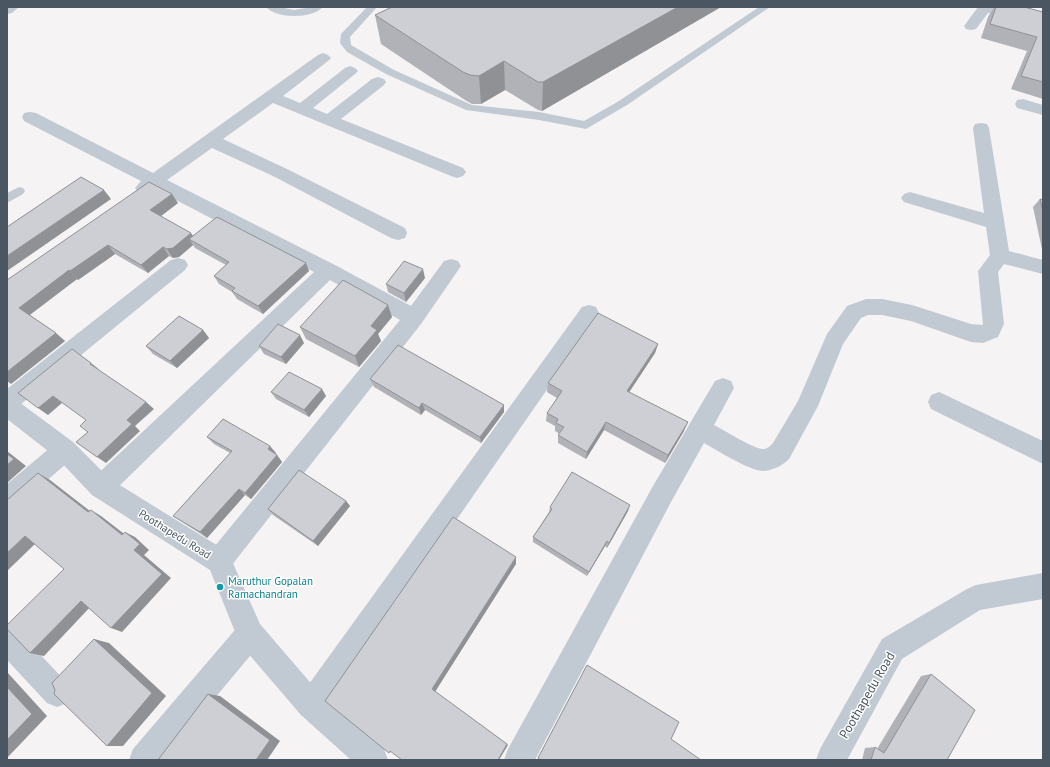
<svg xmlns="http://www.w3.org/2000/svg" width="1050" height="767" font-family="'PT Sans',sans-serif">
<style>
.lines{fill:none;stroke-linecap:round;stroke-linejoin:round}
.service{fill:#c1cad2;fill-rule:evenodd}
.minor{fill:#c1cad2;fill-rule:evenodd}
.tertiary{fill:#c1cad2;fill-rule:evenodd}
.wall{fill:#b0b2b7}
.shaded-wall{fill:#909195}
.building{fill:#cdcfd5;stroke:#909195}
.culture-dot{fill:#0f9aa8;stroke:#fff;stroke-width:1.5}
.labels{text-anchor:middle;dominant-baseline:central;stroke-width:3;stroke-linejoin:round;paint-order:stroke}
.street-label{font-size:11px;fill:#4a5661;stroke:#fff}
.culture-label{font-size:11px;fill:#0d838f;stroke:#fff;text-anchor:start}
.near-street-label{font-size:13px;fill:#4a5661;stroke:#fff}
</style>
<rect width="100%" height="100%" fill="#f5f3f3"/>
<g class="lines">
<g class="service">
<path d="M266 7H280L294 10 311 7H323C312 19 277 19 266 7Z"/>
<polygon points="367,7 377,7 350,37 351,45 394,70 472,105 539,112 584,121 619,101 759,7 770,7 627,105 586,129 539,120 466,110 386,74 347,52 340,43 341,34"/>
<polygon points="19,187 23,188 25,191 23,194 7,203 7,193"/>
</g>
<g class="minor">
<polygon points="7,7 19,7 12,13 7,14"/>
<polygon points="978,7 1000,7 1043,16 1043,24 988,13 976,29 971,30 966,29 964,26"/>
<polygon points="323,53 328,55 331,58 328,61 283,96 300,103 345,68 350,66 355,68 358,71 355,74 313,108 327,114 372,79 378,77 384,79 386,82 384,85 341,119 463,168 466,172 463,176 457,178 451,176 273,103 223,139 287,169 405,228 407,233 405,238 398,240 391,238 275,177 212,148 167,180 335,265 411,306 444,261 451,259 458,261 461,266 421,324 228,570 219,574 210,570 206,561 210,552 400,320 330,280 110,495 101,498 92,495 89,487 92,479 314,272 155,189 144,194 138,192 135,188 141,181 24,121 22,117 24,113 30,112 36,113 153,173 318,55"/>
<polygon points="1023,99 1043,105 1043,115 1017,108 1015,104 1017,100"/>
<path d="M981 123 987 124 989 128 1009 251 1043 260V274L1004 264 998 272 1004 324 998 337 983 343 971 342 911 321 882 315H868L861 318 843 344 818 406 789 459C783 465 774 470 764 471 751 472 717 450 704 443L671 502 535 760H504L508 749 653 486 715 381 723 378 731 381 734 388 714 425C726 431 750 447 762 449 767 449 769 447 773 443L798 401 827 334 847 306 866 299H882L912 305 971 324 983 325 978 271 990 255 986 227 904 202 901 198 904 194 910 192 984 213 973 128 975 124Z"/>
<polygon points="178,258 185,260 188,265 185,270 15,409 7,412 7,389 171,260"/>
<polygon points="589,305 596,307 599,313 596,319 321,715 311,719 301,715 297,705 301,695 582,307"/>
<polygon points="939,392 1043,441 1043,464 931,409 928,402 931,395"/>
<polygon points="65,439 73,442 77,450 73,458 16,507 7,511 7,484 57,442"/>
<polygon points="250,620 260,624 264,634 260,644 163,760 129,760 133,749 240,624"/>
<polygon points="7,626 17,630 67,683 71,693 67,703 57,707 47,703 7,660"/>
</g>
<g class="tertiary">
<polygon points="7,396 15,399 73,442 110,479 228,552 260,624 321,695 384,749 388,760 351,760 301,715 240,644 210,570 92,495 57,458 7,419"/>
<polygon points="1043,573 1043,599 980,610 902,659 847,760 816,760 820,749 882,639 967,589 976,585"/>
</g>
</g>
<g class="wall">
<polygon points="392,7 721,7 542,111 538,110 505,90 481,104 472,104 465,100 381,44 375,15"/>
<polygon points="994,7 1024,7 1043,12 1043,99 1011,89 1027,51 981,38 988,17"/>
<polygon points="1040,199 1043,200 1043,254 1033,207"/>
<polygon points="178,203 161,216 193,236 309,271 263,314 237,299 232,292 219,284 214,276 226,265 195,248 193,245 179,257 173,258 169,256 148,273 115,254 78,280 77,279 30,315 65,341 11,384 7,280"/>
<polygon points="425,278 406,302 388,292 386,284"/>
<polygon points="392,317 378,334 381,341 359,367 306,339 300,327"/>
<polygon points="203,330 209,338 177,368 153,354 146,346"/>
<polygon points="304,343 286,364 264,354 259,346"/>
<polygon points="658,344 655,353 629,392 684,431 665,463 604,430 586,459 558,443 558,435 560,434 555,431 555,426 546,421 547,413 557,398 547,392 548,383"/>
<polygon points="370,379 504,405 504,412 481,443 425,410 421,415 374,387"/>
<polygon points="271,392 326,396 309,417 276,399"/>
<polygon points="207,437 276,453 275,454 277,455 282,462 251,499 245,495 207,538 173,516 230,453 214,444"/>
<polygon points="346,501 350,506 318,546 273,515 268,509"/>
<polygon points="550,507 628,511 607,548 605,546 587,576 533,542 533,537 549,512"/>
<polygon points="587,665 671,739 541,760 538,758"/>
<polygon points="931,674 947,760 862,760 865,748 875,747 877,749 921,676"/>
</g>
<g class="shaded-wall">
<polygon points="678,7 721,7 542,111 543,82"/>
<polygon points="504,61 505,90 481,104 479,76"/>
<polygon points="104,190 111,199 7,271 7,256"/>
<polygon points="172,194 178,203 157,219 150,210"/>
<polygon points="191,233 197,242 189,239 193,245 179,257 173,258 167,249"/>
<polygon points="108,245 115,254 78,280 70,271"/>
<polygon points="163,247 169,256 148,273 141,265"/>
<polygon points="306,263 309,271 263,314 258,306"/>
<polygon points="423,269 425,278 406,302 404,293"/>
<polygon points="69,270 77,279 28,316 19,308"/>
<polygon points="388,305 392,317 378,334 381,341 359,367 355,356 371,326"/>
<polygon points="203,330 209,338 177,368 170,361"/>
<polygon points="56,333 65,341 11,384 7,381 7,372"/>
<polygon points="300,335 304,343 286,364 281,357"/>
<polygon points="658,344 655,353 624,400 627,391"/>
<polygon points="91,363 100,370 90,364"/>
<polygon points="322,389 326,396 309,417 304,410"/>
<polygon points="53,396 62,403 48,415 38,408"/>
<polygon points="146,402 154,409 135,426 140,431 106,463 97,457 127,420"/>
<polygon points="422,403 425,410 421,415 419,408"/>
<polygon points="504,405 504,412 481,443 480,437"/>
<polygon points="606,422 604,430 586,459 587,452"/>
<polygon points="688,422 684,431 665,463 668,455"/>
<polygon points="270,446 276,453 273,456 268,449"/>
<polygon points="7,451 26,466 7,483"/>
<polygon points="277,455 282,462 251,499 245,493"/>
<polygon points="38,473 50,480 99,518 88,512"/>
<polygon points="239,489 245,495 207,538 200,532"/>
<polygon points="346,501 350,506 318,546 313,541"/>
<polygon points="630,505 628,511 607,548 609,543"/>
<polygon points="91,510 101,516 132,540 122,535"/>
<polygon points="125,532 135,537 149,550 144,555 171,578 122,632 111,628 134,550"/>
<polygon points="25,536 37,542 7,571 7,553"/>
<polygon points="607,541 605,546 587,576 589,572"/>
<polygon points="516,557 516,564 435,692 508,745 499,760 498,760 432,689"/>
<polygon points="81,601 92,605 44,656 30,653"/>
<polygon points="94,639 109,643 166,696 123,746 107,746"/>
<polygon points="7,672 47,716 7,758"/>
<polygon points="208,694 220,696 280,741 267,760 256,760"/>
</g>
<g class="building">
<polygon points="392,7 678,7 543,82 538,82 504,61 479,76 470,75 463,72 375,15"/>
<polygon points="996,7 1024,7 1043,12 1043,82 1021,76 1037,37 990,24"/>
<polygon points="81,177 104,190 7,256 7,227"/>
<polygon points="149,182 172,194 150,210 191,233 173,248 167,249 163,247 141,265 108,245 70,271 69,270 19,308 56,333 7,372 7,280"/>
<polygon points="1040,199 1043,200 1043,211"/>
<polygon points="217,217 306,263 258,306 232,291 235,288 214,276 229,262 189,239"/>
<polygon points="404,261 423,269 404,293 386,284"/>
<polygon points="343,280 388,305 371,326 377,330 355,356 300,327"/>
<polygon points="598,313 658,344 627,391 688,422 668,455 606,422 587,452 558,435 564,427 556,423 558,419 547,413 562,391 548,383"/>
<polygon points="179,316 203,330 170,361 146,346"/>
<polygon points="278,324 300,335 281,357 259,346"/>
<polygon points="398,345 504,405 480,437 422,403 419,408 370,379"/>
<polygon points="72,349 91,363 90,364 146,402 127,420 132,424 97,457 76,442 88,432 80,426 86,420 53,396 38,408 18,393"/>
<polygon points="289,372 322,389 304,410 271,392"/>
<polygon points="223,419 270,446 268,449 277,455 245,493 239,489 200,532 173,516 232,451 207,437"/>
<polygon points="7,454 14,459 7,465"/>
<polygon points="299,470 346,501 313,541 268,509"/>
<polygon points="572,472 630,505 609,543 607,541 589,572 533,537 552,509 550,507"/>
<polygon points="38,473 88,512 91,510 122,535 125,532 140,544 134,550 162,574 111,628 81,601 30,653 7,629 7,625 64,569 25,536 7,553 7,500"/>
<polygon points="453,517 516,557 432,689 507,744 498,760 402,760 390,751 389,753 325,701"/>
<polygon points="94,639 152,693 107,746 54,694 55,690 52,683"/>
<polygon points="587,665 679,722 671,739 701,760 541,760 538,758"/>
<polygon points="931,674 975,710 947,760 871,760 875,747 884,753"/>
<polygon points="7,687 32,714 7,740"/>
<polygon points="208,694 270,740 256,760 158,760"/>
</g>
<circle class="culture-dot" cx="220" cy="587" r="4"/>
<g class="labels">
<g class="street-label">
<text transform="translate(175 534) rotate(32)">Poothapedu Road</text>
</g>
<g class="culture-label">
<text x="228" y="581">Maruthur Gopalan<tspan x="228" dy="13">Ramachandran</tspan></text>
</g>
<g class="near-street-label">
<text transform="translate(867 695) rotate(-60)">Poothapedu Road</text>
</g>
</g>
<rect width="1050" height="767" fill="none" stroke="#4a5661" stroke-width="16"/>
</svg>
